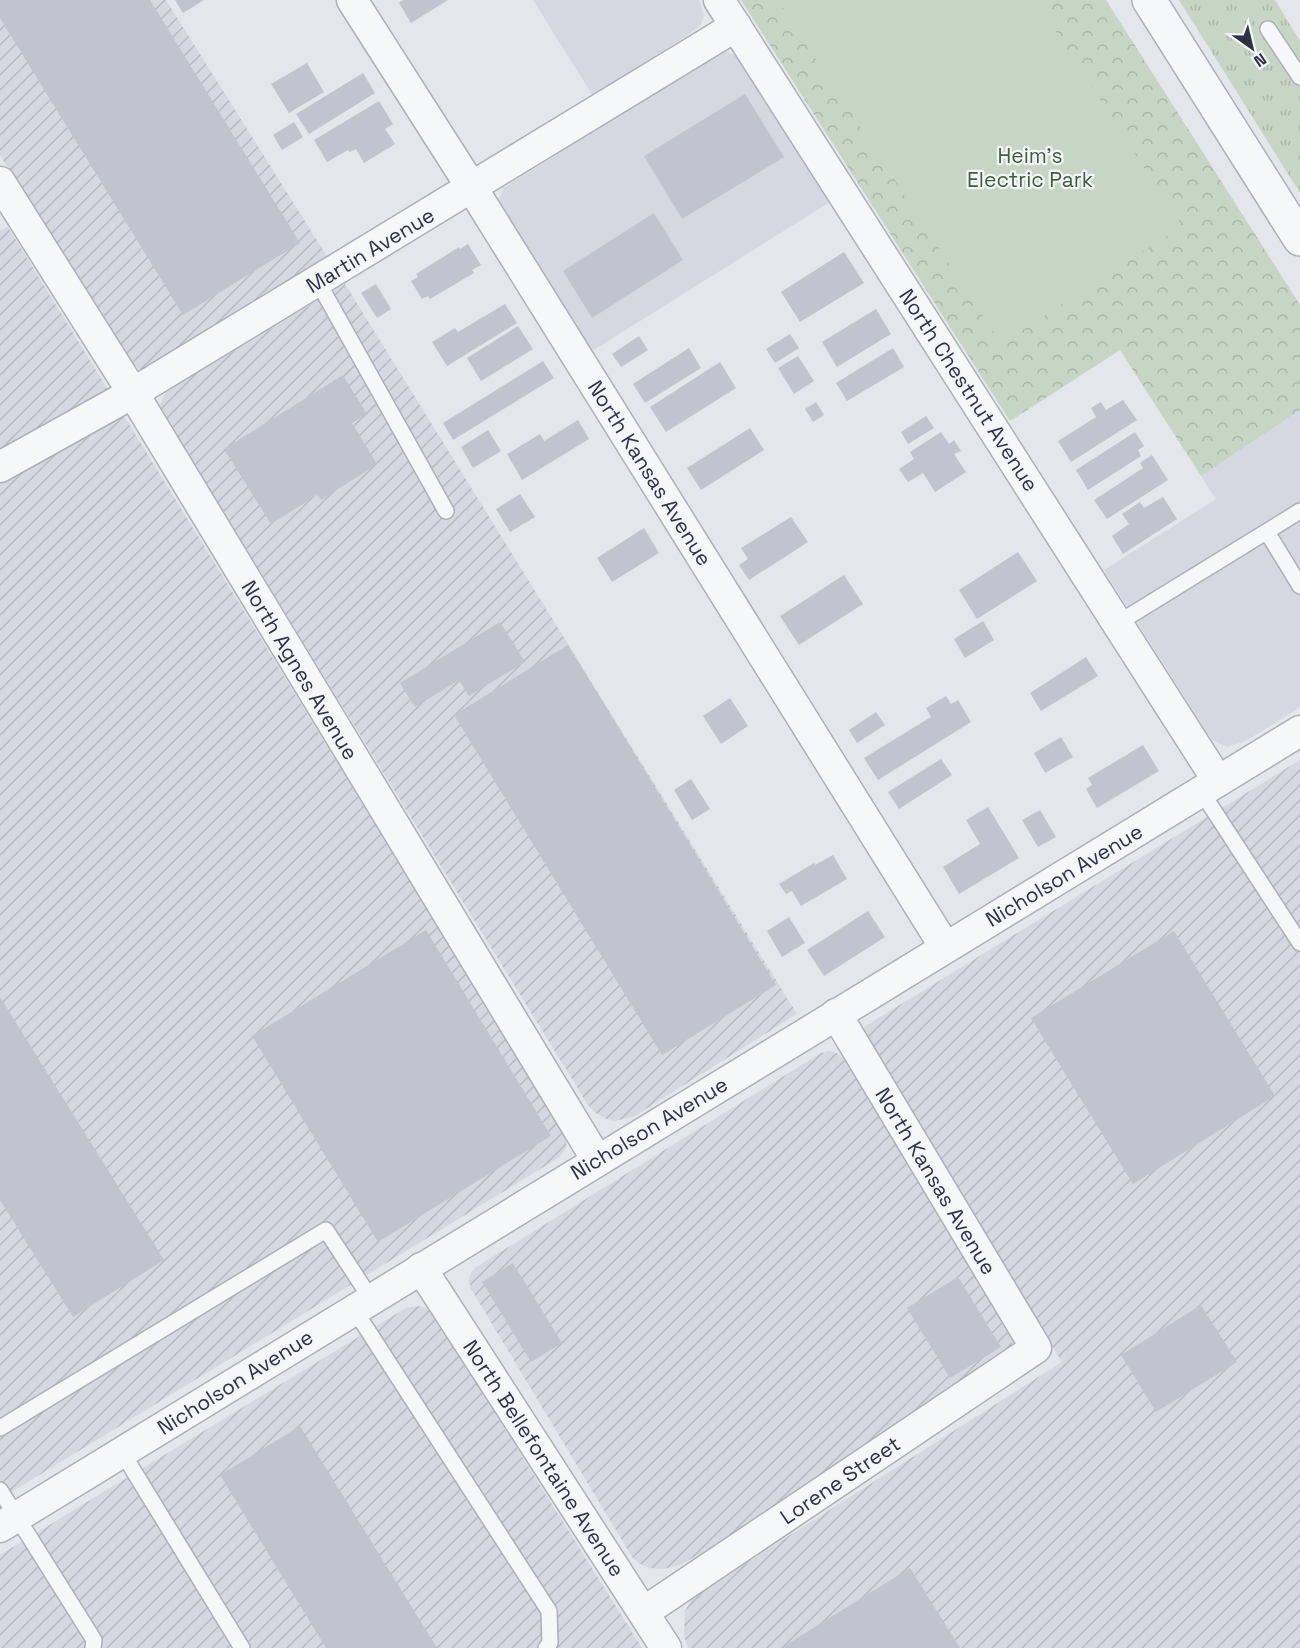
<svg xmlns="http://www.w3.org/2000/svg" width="1300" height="1648" font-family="'Space Grotesk',sans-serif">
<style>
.built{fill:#d5d8e0}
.industrial{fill:url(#industrial-furrows)}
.grass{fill:url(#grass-tufts)}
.forest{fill:url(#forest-crowns)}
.pitch{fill:#c7d5c5}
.building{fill:#c0c4ce}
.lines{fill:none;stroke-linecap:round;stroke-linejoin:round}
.service-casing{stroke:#acb0b9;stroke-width:18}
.minor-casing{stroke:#acb0b9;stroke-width:33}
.tertiary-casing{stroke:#acb0b9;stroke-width:36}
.service{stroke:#f6f7f9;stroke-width:15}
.minor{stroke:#f6f7f9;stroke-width:30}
.tertiary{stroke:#f6f7f9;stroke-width:33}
.labels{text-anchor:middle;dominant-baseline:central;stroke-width:4.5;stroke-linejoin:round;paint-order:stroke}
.park-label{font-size:21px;fill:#3c5f39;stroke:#f3f5f8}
.street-label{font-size:21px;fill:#2b3243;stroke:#f3f5f8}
</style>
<defs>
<pattern id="industrial-furrows" width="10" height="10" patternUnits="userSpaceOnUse" patternTransform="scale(1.5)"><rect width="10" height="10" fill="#d5d8e0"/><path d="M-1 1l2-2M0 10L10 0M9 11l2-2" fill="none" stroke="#b7bac1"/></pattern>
<pattern id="grass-tufts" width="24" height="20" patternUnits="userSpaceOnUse" patternTransform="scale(1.5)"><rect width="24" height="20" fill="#c7d5c5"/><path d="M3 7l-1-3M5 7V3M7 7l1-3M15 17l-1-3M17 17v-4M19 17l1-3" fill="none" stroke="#abb7aa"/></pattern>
<pattern id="forest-crowns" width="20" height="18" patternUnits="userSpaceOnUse" patternTransform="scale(1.5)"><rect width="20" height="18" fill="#c7d5c5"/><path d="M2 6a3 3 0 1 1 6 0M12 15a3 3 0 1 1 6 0" fill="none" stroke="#abb7aa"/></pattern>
</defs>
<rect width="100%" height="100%" fill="#e3e6eb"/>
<g class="built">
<polygon points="533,0 699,0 704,15 701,24 695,30 593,96"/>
<polygon points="722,50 735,55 830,202 589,353 498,201 504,188"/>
<polygon points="1300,410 1300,707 1246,741 1227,747 1212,740 1104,570 1216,499 1201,476"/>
</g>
<g class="industrial">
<polygon points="0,0 166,0 330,261 149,369 142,370 130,363 0,155"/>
<polygon points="8,227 566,1135 566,1147 560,1157 0,1499 0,231"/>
<polygon points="345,284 797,1014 633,1117 614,1121 606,1119 597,1114 588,1105 162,413 160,405 166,392"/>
<polygon points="1300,760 1300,1648 688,1648 684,1636 685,1611 691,1601 699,1593 1062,1362 864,1050 861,1032 867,1025"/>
<polygon points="829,1051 837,1053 843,1058 1011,1331 1013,1340 1011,1347 720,1543 680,1565 663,1569 650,1568 640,1564 632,1557 471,1289 469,1281 470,1274 476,1267 821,1053"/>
<polygon points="416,1306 424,1307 431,1311 642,1648 0,1648 0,1555 406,1308"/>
</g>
<polygon class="grass" points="1179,0 1275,0 1300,41 1300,193"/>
<polygon class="forest" points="741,0 1106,0 1300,305 1300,410 1201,476 1120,350 1010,421"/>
<polygon class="pitch" points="778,0 1035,0 1182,226 1001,344"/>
<g class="building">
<polygon points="0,0 150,0 300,243 183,315 0,18"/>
<polygon points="175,0 204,0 183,13"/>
<polygon points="403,0 448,0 411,23 399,3"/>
<polygon points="307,63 324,92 289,113 271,84"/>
<polygon points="363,73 375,93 309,134 296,114"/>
<polygon points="745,94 784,157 682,219 644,156"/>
<polygon points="379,101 393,124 385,129 395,144 364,163 356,149 350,152 348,150 327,162 314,140"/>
<polygon points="294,122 303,137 282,150 273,135"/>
<polygon points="654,213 683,260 592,318 563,271"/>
<polygon points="468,244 481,265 472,270 474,273 430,299 428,296 422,299 411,281 418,277 416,274 459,247 460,249"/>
<polygon points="844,252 864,283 800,322 781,292"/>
<polygon points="376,284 391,309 377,318 361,293"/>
<polygon points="505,304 517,323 447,366 432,342 455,328 458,332"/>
<polygon points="876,309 891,334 837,367 822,342"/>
<polygon points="518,326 533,349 481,381 467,358"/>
<polygon points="790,334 799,348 775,363 766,349"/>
<polygon points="639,336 648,350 621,367 612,354"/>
<polygon points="689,348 701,368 645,403 633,384"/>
<polygon points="893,348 904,367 847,401 836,383"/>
<polygon points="798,356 814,381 794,394 778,368"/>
<polygon points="543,361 554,378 453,440 443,423"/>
<polygon points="720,362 736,388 666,432 650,407"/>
<polygon points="343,375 367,414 352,423 377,464 321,500 317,495 271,524 224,449"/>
<polygon points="1123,400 1137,420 1071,462 1058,441 1096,417 1091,408 1101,402 1106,410"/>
<polygon points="816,402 824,415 813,422 805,409"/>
<polygon points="926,416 934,428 908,444 901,432"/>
<polygon points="578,420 589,439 522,480 507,454 540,434 544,441"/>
<polygon points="750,428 764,450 701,490 687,468"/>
<polygon points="488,430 501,451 473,468 461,447"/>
<polygon points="941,432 949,444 954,440 961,451 954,454 966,472 935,492 923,473 908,482 899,469 914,459 910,452"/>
<polygon points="1135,432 1144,446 1138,450 1141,456 1088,490 1076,470"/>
<polygon points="1152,455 1168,480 1107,519 1094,500 1143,468 1140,463"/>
<polygon points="520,494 535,517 510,532 496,509"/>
<polygon points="1163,497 1177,519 1123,554 1112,536 1129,524 1122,514 1140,502 1144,508"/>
<polygon points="791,517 808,542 749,580 739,565 748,559 741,548"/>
<polygon points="644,528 659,553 612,582 597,558"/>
<polygon points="1018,552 1037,581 977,619 959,590"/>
<polygon points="844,575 863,604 799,645 780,616"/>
<polygon points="983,621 994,640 965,658 954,639"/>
<polygon points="500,622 525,662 469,696 459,680 415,707 400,683"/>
<polygon points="568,645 776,985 662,1055 454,715"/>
<polygon points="1086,657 1098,676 1041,711 1030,693"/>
<polygon points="946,696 951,704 958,700 971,722 878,780 864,758 931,717 926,708"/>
<polygon points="730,698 748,726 721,744 703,716"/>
<polygon points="876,712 885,725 857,743 849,730"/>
<polygon points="1061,737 1073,757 1045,773 1034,753"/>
<polygon points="1143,745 1159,771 1097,808 1086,789 1092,785 1088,778"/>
<polygon points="941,759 952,775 899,809 888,792"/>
<polygon points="691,779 710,809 692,820 674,790"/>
<polygon points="988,807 1019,858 959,894 943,867 980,844 966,820"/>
<polygon points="1040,810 1056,837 1038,847 1022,820"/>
<polygon points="833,855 847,879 801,906 792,891 786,894 779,884 814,863 815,865"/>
<polygon points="868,911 885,937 824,976 807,950"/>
<polygon points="789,917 805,943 782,957 767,931"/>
<polygon points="426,930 551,1136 378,1242 252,1036"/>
<polygon points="1174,931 1275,1096 1133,1184 1031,1018"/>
<polygon points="0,997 164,1260 73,1317 0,1200"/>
<polygon points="513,1263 562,1343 531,1362 482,1282"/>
<polygon points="958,1277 1001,1347 950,1378 907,1308"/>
<polygon points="1201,1305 1237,1362 1156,1412 1121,1355"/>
<polygon points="300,1426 437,1648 326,1648 220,1475"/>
<polygon points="910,1568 960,1648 781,1648"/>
</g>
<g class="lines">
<g class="service-casing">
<g id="service">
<polyline points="1268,29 1300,77"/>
<polyline points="318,282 446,511"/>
<polyline points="1267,532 1300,586"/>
<polyline points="1118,623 1300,511"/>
<polyline points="1201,791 1300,943"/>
<polyline points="354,1309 549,1611 550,1643 546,1648"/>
<polyline points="0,1428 326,1230 371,1299"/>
<polyline points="122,1452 242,1648"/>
<polyline points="0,1490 94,1640 93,1648"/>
</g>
</g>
<g class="minor-casing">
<g id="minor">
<polyline points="352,0 472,188 945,947"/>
<polyline points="719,0 1218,781"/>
<polyline points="0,182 133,393 597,1160"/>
<polyline points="0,467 133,393 736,26"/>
<polyline points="421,1268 666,1648"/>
<polyline points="0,1527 1300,731"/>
<polyline points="644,1612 1036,1348 836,1014"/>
</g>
</g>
<g class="tertiary-casing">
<polyline id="tertiary" points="1149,0 1300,239"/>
</g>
<use href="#service" class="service"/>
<use href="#minor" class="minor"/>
<use href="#tertiary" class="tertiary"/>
</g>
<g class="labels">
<g class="park-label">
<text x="1030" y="155">Heim's<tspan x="1030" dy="24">Electric Park</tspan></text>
</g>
<g class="street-label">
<text transform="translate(370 250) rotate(-31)">Martin Avenue</text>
<text transform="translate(969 390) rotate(57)">North Chestnut Avenue</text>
<text transform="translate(650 473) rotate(58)">North Kansas Avenue</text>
<text transform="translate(300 670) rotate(59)">North Agnes Avenue</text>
<text transform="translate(1064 875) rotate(-31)">Nicholson Avenue</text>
<text transform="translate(649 1128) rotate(-31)">Nicholson Avenue</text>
<text transform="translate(936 1181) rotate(59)">North Kansas Avenue</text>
<text transform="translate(235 1382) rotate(-32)">Nicholson Avenue</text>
<text transform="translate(544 1458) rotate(57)">North Bellefontaine Avenue</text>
<text transform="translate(840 1480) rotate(-34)">Lorene Street</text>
</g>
</g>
<g transform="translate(1252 48) rotate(146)" stroke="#f3f5f8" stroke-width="4.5" paint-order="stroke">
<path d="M0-4.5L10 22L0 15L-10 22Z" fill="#2b3243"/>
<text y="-9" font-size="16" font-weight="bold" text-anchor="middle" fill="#2b3243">N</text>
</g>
</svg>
